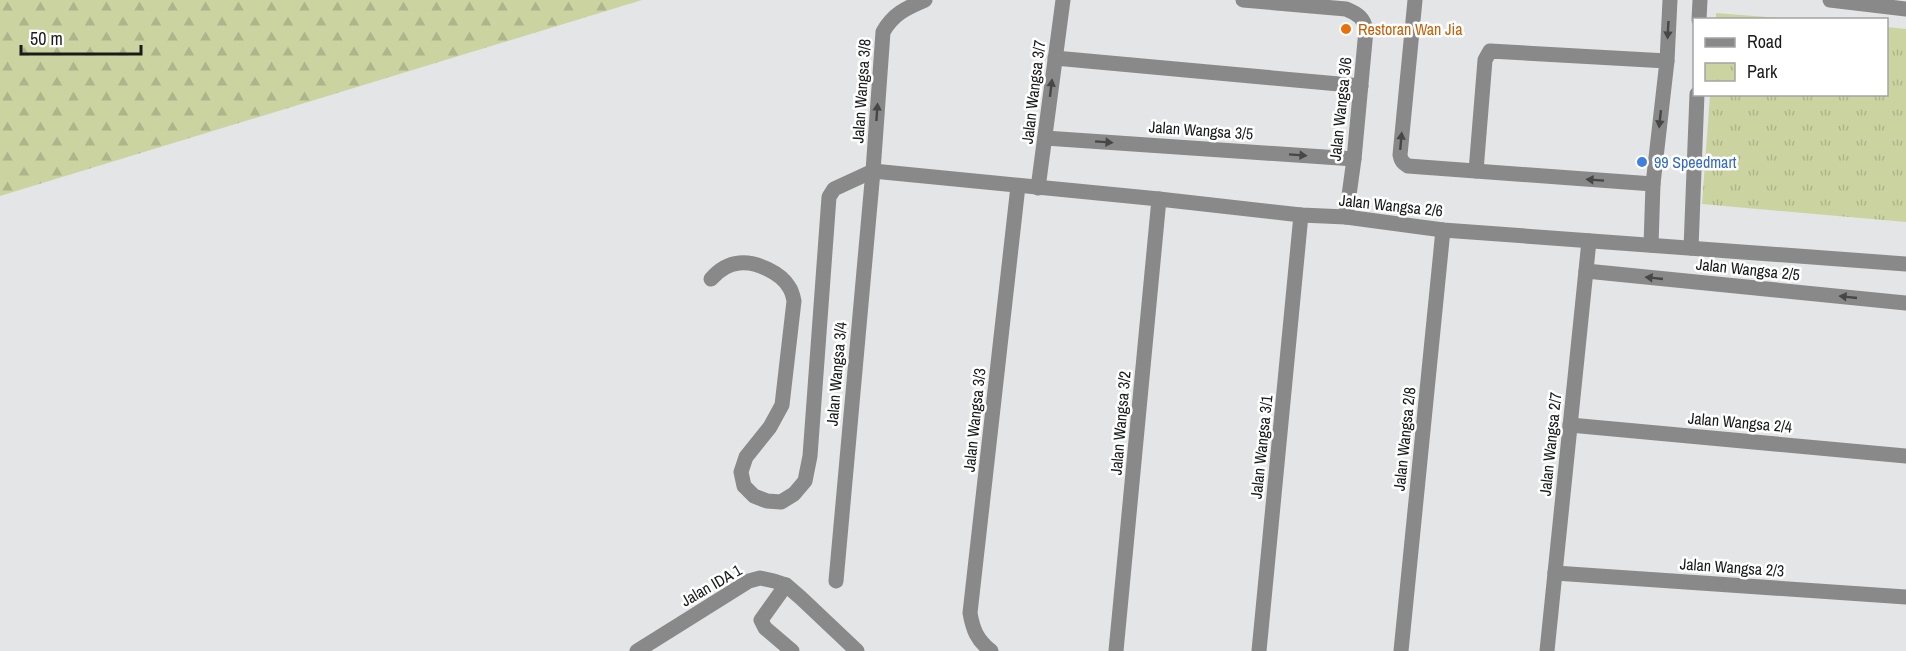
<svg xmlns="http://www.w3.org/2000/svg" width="1906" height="651" font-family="'Archivo Narrow',sans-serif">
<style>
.forest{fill:url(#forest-firs)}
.park{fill:url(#park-tufts)}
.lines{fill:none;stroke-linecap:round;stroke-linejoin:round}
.minor{stroke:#8a8989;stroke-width:15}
.oneway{fill:#474747}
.food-dot{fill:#e8710a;stroke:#fff;stroke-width:2}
.shop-dot{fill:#3f7fe0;stroke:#fff;stroke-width:2}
.labels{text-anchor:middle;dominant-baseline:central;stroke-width:5;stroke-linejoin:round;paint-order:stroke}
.food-label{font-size:16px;fill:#c56008;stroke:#fff;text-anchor:start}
.street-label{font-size:16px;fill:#1a1b1b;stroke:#fff}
.shop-label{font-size:16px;fill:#366cbe;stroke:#fff;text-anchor:start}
</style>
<defs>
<pattern id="forest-firs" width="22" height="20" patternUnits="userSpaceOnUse" patternTransform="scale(1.5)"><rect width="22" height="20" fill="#cbd4a1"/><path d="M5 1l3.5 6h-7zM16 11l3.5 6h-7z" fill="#aeb58a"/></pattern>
<pattern id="park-tufts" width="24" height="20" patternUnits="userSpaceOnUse" patternTransform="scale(1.5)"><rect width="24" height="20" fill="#cbd4a1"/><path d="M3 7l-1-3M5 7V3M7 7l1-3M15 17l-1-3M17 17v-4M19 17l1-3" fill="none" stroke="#aeb58a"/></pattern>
</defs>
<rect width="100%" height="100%" fill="#e3e5e7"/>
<polygon class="forest" points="0,0 642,0 0,196"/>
<g class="park">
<polygon points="1716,13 1791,19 1716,19"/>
<polygon points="1887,27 1906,29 1906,222 1702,204 1710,95 1886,94"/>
</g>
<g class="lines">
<g class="minor">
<path d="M1243 0 1346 9C1358 14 1364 18 1366 30L1354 159 1346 217"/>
<path d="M1415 0 1400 155C1401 161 1403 163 1408 166L1653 184"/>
<polyline points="1830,0 1906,9"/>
<polyline points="1699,20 1700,0"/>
<polyline points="1055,58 1361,86"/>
<polyline points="1045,138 1354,159"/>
<polyline points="873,171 1159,199 1301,215 1346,217 1443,230 1906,264"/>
<polyline points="1476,171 1485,60 1490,51 1667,61"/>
<polyline points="1038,188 1063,0"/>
<polyline points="1651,245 1653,184 1667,61 1670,0"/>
<polyline points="1691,248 1697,94"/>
<polyline points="1586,271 1906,303"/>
<path d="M711 279C718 271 728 264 739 263 756 261 781 273 789 287 792 291 793 296 794 301L782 405 770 427 746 457 741 472 744 486 754 496 767 501 781 502 794 494 805 481 810 456 829 197 834 189 873 171"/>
<polyline points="1570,425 1906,456"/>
<polyline points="1555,573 1906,597"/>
<path d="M836 581 873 171 883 32C893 14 906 8 925 0"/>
<polyline points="786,585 761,620 765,628 792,651"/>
<polyline points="637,651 749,581 760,578 774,581 786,585 801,598 857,651"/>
<path d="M991 651C977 640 973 630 970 613L1018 186"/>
<polyline points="1116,651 1159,199"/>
<polyline points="1259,651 1301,215"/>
<polyline points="1401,651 1443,230"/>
<polyline points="1547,651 1589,241"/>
</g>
</g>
<defs><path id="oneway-solid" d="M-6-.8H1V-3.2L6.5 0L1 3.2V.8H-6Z" transform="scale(1.5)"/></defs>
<g class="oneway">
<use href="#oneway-solid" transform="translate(1668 30) rotate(93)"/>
<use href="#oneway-solid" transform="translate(1051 88) rotate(-83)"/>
<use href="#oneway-solid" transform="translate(877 112) rotate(-86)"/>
<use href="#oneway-solid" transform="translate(1660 119) rotate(96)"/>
<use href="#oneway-solid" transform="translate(1401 141) rotate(-85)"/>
<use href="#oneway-solid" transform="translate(1104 142) rotate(4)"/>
<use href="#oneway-solid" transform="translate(1298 155) rotate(4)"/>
<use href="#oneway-solid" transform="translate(1595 180) rotate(-176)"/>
<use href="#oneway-solid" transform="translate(1654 278) rotate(-174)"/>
<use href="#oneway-solid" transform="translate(1848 297) rotate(-174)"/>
</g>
<circle class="food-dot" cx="1346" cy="29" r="6"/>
<circle class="shop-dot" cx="1642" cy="162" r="6"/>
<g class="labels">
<g class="food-label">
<text x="1358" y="29">Restoran Wan Jia</text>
</g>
<g class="street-label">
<text transform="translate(861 91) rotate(-86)">Jalan Wangsa 3/8</text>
<text transform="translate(1033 92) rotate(-83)">Jalan Wangsa 3/7</text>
<text transform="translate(1340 109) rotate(-84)">Jalan Wangsa 3/6</text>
<text transform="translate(1201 130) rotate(4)">Jalan Wangsa 3/5</text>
<text transform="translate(1391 205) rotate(6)">Jalan Wangsa 2/6</text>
<text transform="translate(1748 269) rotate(6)">Jalan Wangsa 2/5</text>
<text transform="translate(836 374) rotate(-85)">Jalan Wangsa 3/4</text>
<text transform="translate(974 420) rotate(-84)">Jalan Wangsa 3/3</text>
<text transform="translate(1740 422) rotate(5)">Jalan Wangsa 2/4</text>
<text transform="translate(1120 423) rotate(-85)">Jalan Wangsa 3/2</text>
<text transform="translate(1404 439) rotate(-84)">Jalan Wangsa 2/8</text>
<text transform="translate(1550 444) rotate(-84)">Jalan Wangsa 2/7</text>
<text transform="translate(1261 447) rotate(-84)">Jalan Wangsa 3/1</text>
<text transform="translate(1732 567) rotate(4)">Jalan Wangsa 2/3</text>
<text transform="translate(711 585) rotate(-30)">Jalan IDA 1</text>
</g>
<g class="shop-label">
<text x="1654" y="162">99 Speedmart</text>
</g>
</g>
<rect x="1693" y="18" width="195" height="78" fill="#ffffff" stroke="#a3a4a4" stroke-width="1.5"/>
<rect x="1705" y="38" width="30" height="9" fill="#8a8989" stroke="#a3a4a4" stroke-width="1.5"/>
<text x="1747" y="48" font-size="18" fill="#1a1b1b">Road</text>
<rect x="1705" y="63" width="30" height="18" fill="url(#park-tufts)" stroke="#a3a4a4" stroke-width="1.5"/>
<text x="1747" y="78" font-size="18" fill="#1a1b1b">Park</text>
<path d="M21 45v9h120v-9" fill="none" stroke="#1a1b1b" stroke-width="3"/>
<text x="30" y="45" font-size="18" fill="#1a1b1b" stroke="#ffffff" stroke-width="4.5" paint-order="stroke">50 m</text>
</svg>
